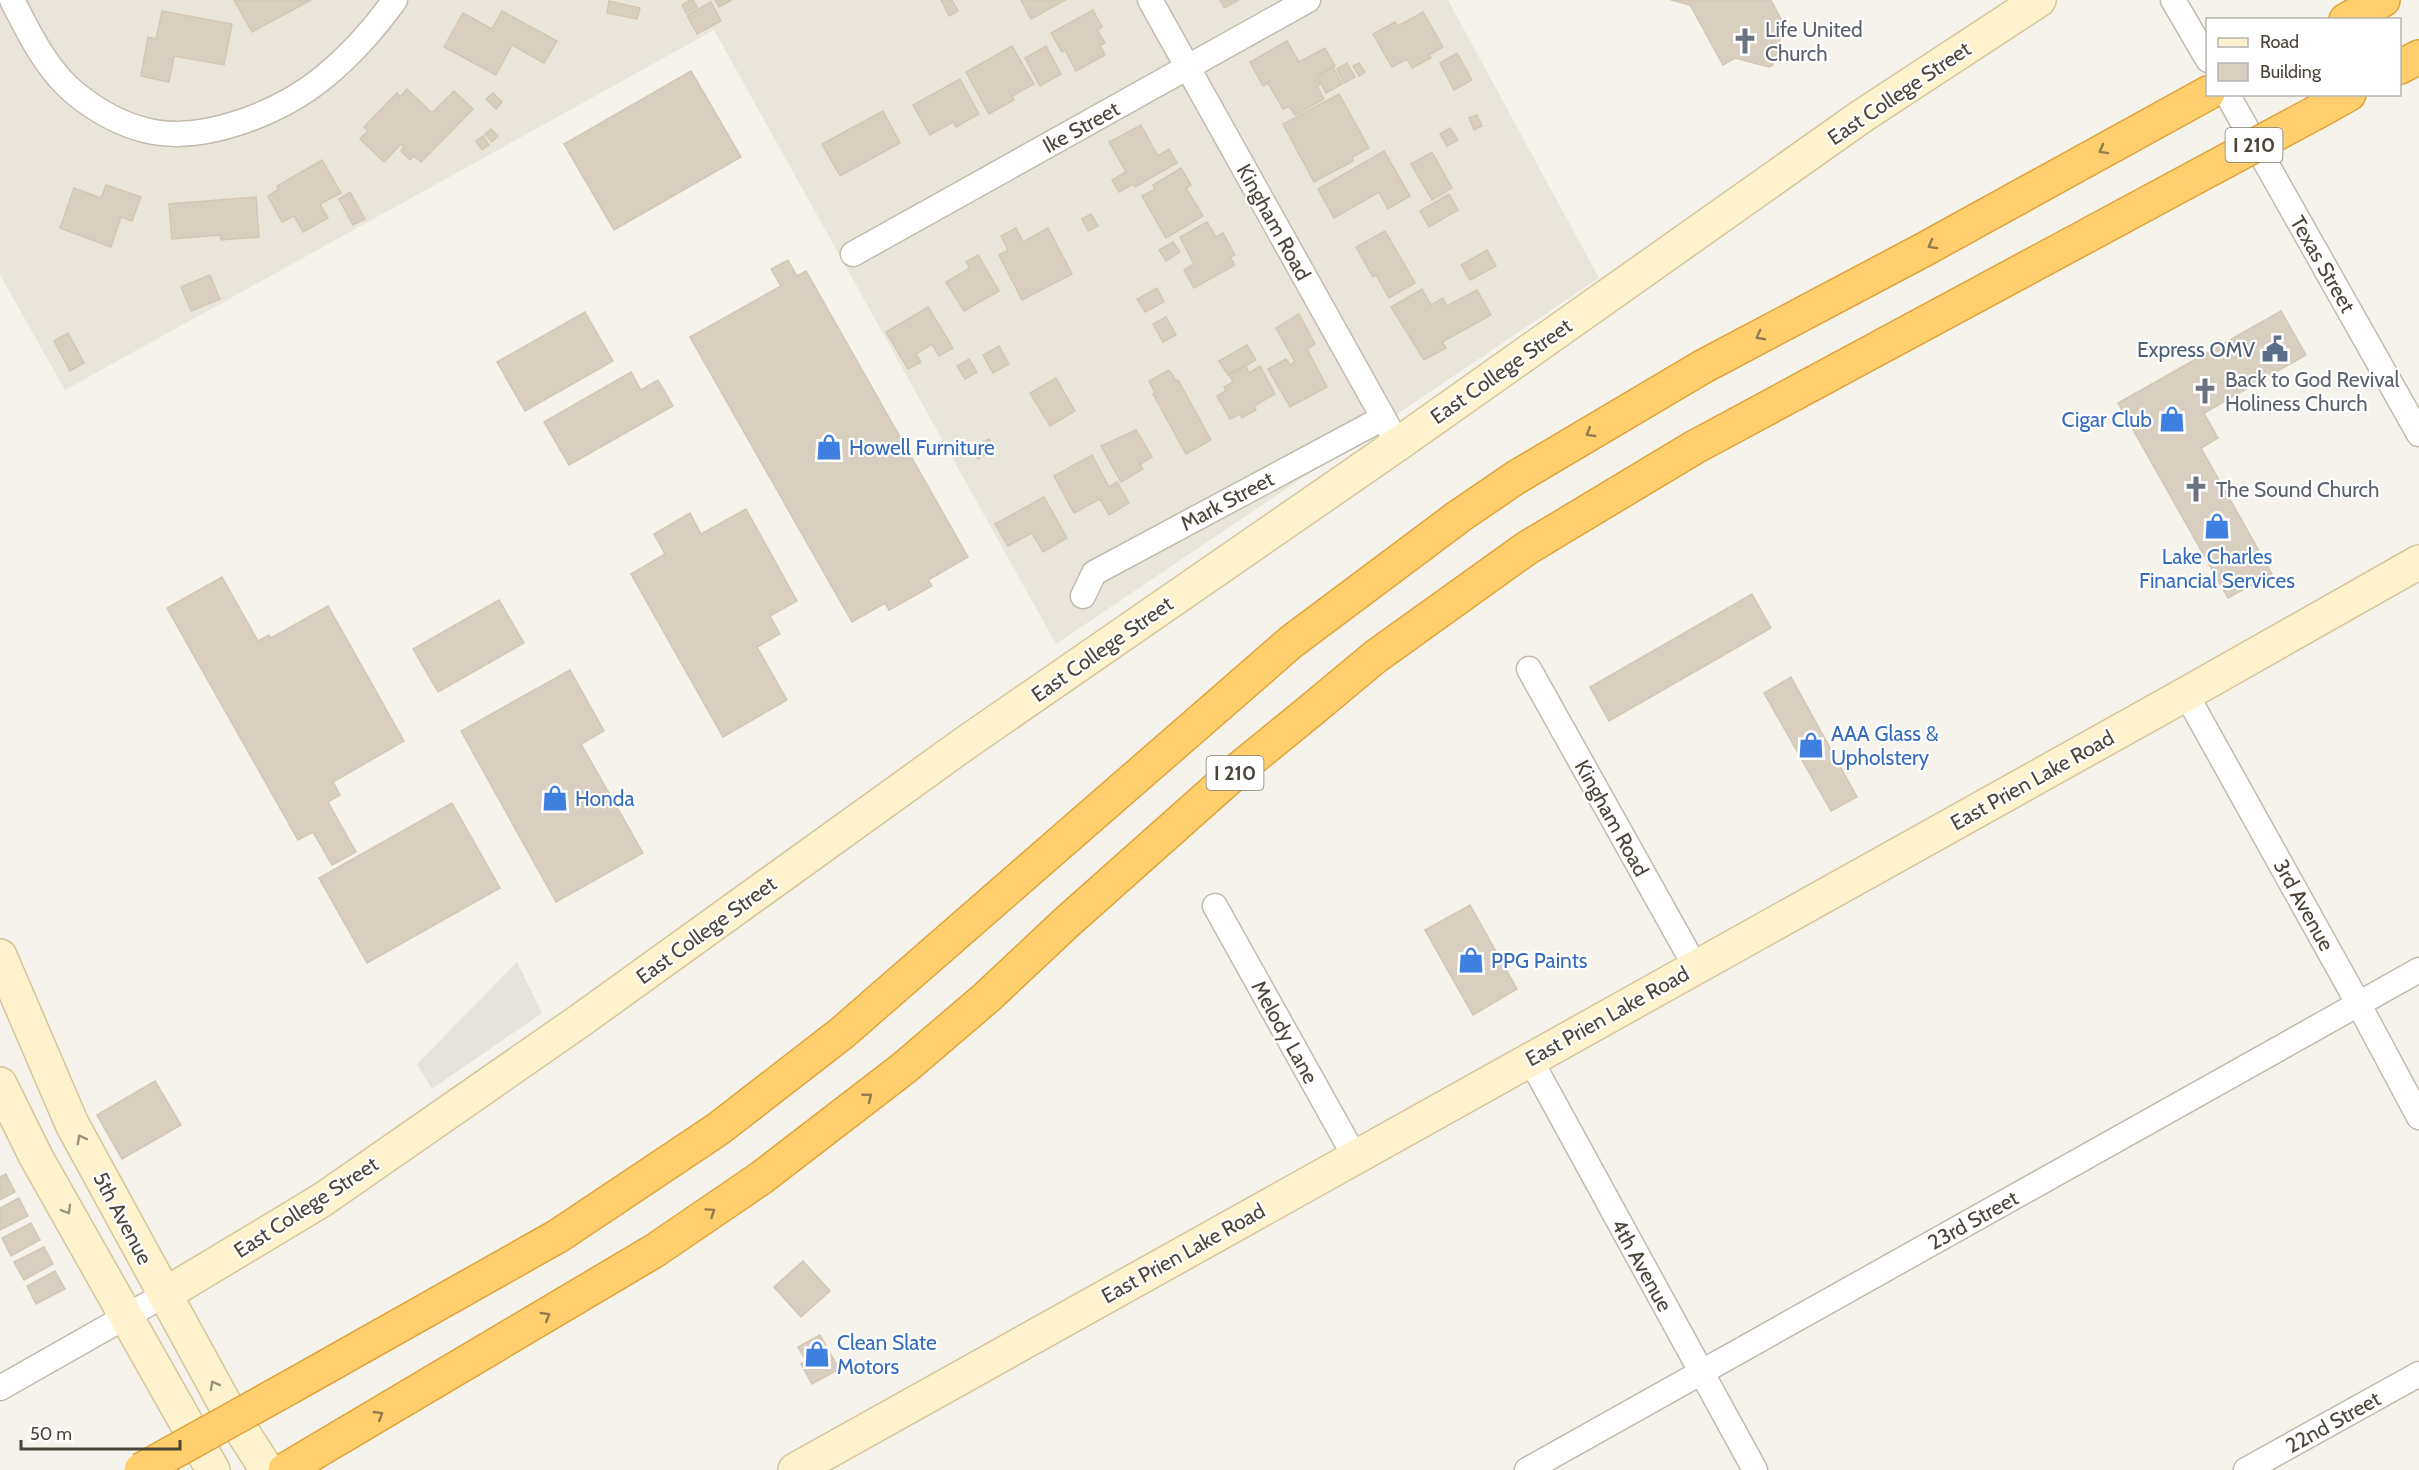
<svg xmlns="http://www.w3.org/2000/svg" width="2419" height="1470" font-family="Cabin,sans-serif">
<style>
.residential{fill:#eae5da}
.industrial{fill:#e6e2dd}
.building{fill:#d8cfc1;stroke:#d3c7b4;stroke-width:1.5}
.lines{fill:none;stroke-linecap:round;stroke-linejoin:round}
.street-casing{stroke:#c2bbae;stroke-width:27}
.secondary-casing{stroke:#d6c79b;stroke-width:36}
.highway-casing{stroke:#e0a43c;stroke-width:36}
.street{stroke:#fff;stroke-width:24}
.secondary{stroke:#fff3cd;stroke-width:33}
.highway{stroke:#ffcf6e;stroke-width:33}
.highway-bridge-casing{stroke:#e0a43c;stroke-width:36;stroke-linecap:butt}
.highway-bridge{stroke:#ffcf6e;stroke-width:33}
.oneway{stroke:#937c4e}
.oneway2{stroke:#9c937c}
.labels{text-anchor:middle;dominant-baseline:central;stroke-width:4.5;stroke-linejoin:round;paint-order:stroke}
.shield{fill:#fff;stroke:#817c74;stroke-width:1.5}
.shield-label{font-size:20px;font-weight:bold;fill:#4b4439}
.worship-label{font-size:21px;fill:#5b616d;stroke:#fff;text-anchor:start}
.street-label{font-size:21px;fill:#4b4439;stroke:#fff}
.service-label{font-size:21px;fill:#4e5e75;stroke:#fff;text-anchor:end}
.shop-label{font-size:21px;fill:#366cbe;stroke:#fff;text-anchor:start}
</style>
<rect width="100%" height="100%" fill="#f6f3ec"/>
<polygon class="residential" points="0,0 1448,0 1599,278 1056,644 714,30 65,390 0,275"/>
<polygon class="industrial" points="517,962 542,1013 432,1089 417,1064"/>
<g class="building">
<polygon points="234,0 311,0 252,32"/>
<polygon points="690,0 693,0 697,7 686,13 682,5"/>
<polygon points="715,0 732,0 719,7"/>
<polygon points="941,0 952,0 958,11 949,16"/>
<polygon points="1021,0 1065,0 1031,19"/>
<polygon points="1220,0 1239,0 1224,8"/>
<polygon points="1671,0 1771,0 1784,25 1773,65 1769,67 1735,58 1723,65 1690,5"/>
<polygon points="609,1 640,8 637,19 607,13"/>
<polygon points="711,2 721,21 697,34 687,15"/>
<polygon points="1093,10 1102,27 1097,30 1105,43 1100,45 1105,55 1076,71 1065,50 1062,52 1051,33"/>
<polygon points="162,11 232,24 224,65 174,56 169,82 141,76 148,37 156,39"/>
<polygon points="502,11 557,41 544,63 512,45 496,75 444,47 463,13 492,29"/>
<polygon points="1423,12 1443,47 1429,55 1431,58 1412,68 1407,59 1392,67 1373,34 1395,22 1398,26"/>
<polygon points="1287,41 1299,62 1325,48 1335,66 1317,76 1321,84 1317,86 1324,99 1295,115 1289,106 1283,109 1268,83 1263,86 1250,62"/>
<polygon points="1012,46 1034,84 1012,96 1014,100 989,114 966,72"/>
<polygon points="1046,46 1061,74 1040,86 1025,58"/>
<polygon points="1457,53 1472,80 1454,90 1440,63"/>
<polygon points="1347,63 1355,77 1344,83 1337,69"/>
<polygon points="1359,63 1365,72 1359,76 1353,66"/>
<polygon points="1333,67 1342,84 1326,93 1317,76"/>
<polygon points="691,71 741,157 614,230 564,144"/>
<polygon points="960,79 979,114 956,127 953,122 930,135 913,105"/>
<polygon points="407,89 432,113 454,91 473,109 421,162 414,156 410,160 401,151 404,147 401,144 384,162 360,139 368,131 364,127 397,93 400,97"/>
<polygon points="493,93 502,102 496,109 486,99"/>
<polygon points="1339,94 1369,148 1352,157 1353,161 1314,182 1283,124"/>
<polygon points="883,111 900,143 840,176 822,144"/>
<polygon points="1477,115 1482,126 1474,130 1469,118"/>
<polygon points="1141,125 1158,156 1169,149 1177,163 1135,187 1133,184 1119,192 1112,180 1126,172 1109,142"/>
<polygon points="1450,128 1458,140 1447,146 1440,134"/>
<polygon points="491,129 498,136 492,142 485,134"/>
<polygon points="483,136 489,145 482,150 476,141"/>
<polygon points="1384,151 1410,196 1388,209 1379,192 1334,218 1318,189"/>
<polygon points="1432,152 1452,188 1432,200 1411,164"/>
<polygon points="322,160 341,193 320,204 328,218 303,232 294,216 282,222 268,196 279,189 277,186"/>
<polygon points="1181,168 1191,185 1186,188 1203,216 1166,238 1142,196 1155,189 1153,185"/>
<polygon points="106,185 141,197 132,221 121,217 111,247 60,228 74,188 101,198"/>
<polygon points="350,192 365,219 353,225 339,199"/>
<polygon points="1449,194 1458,210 1429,227 1420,211"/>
<polygon points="256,197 259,237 221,240 220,235 172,239 169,204"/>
<polygon points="1091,214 1098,226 1088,231 1082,219"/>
<polygon points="1207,222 1216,237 1223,233 1235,255 1230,257 1235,265 1194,288 1184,270 1194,264 1180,237"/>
<polygon points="1016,228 1023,242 1048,228 1072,274 1022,300 999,255 1008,250 1001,236"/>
<polygon points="1385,231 1415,283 1389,298 1376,275 1373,277 1356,247"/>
<polygon points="1173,242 1180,252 1166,261 1159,250"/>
<polygon points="1487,250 1496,266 1470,280 1461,265"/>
<polygon points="978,255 999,291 964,311 946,282 970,268 966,262"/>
<polygon points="788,260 797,276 806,271 968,557 928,580 932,586 889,610 885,603 852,622 690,337 781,286 771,269"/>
<polygon points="210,275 220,299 191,311 181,287"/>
<polygon points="1157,288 1164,302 1145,312 1137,299"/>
<polygon points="1422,289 1431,305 1443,298 1447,306 1477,290 1491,315 1442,342 1446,348 1424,360 1391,307"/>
<polygon points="928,307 953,348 939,356 932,344 916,354 921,362 908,369 886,332"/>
<polygon points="2281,311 2306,355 2204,413 2218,438 2201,448 2272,574 2228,598 2118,403"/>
<polygon points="585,312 613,361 525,411 497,362"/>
<polygon points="1299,314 1315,344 1307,349 1327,387 1290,407 1268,369 1286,359 1290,365 1295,362 1276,328"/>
<polygon points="1166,317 1176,335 1163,342 1153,324"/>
<polygon points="68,333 84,363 70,371 54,341"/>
<polygon points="1247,345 1256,360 1228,375 1219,361"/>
<polygon points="999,346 1009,364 993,373 983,355"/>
<polygon points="969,359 977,372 965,379 957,366"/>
<polygon points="1246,366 1249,373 1260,366 1275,394 1254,406 1256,410 1242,418 1240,414 1230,419 1217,396 1226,391 1224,387 1233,382 1229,375"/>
<polygon points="1169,370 1176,381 1178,380 1211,440 1186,454 1153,394 1155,393 1149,381"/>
<polygon points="631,372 641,390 658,380 673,406 569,465 544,422"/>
<polygon points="1056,378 1075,411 1050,426 1030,393"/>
<polygon points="1136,430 1152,457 1140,464 1143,469 1121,482 1101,446"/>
<polygon points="989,439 995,449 978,459 972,448"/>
<polygon points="1092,455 1109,487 1117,482 1129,503 1109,515 1100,499 1074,513 1054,476"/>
<polygon points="1044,497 1067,538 1043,552 1032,533 1008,546 995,524"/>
<polygon points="746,509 797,601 770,616 780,634 757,647 787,700 723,737 631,574 665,554 654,534 690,513 701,534"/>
<polygon points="222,577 258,641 269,635 271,638 328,606 404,741 333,782 340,795 328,802 356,852 332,865 313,832 298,840 167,608"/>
<polygon points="1752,594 1771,628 1609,721 1590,687"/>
<polygon points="499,600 524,643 438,692 413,649"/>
<polygon points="570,670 604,731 581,744 643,853 556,902 461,731"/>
<polygon points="1791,677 1857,797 1831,811 1764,693"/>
<polygon points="452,803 500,888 367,963 319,878"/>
<polygon points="1470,905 1517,989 1473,1015 1425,930"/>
<polygon points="155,1081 181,1125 122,1159 97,1115"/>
<polygon points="6,1174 15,1192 0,1200 0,1177"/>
<polygon points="19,1198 28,1216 0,1230 0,1208"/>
<polygon points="31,1223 40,1240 11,1256 2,1238"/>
<polygon points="44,1247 53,1264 24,1280 14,1262"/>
<polygon points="803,1261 830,1291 801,1317 774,1287"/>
<polygon points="55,1271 65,1289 36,1304 27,1286"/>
<polygon points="820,1335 839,1369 812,1384 801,1364 806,1361 798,1347"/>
</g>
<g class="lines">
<g class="street-casing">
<g id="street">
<path d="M12 0C29 33 47 71 76 94 96 110 120 124 145 130 201 145 280 113 324 77 351 55 374 29 395 0"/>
<polyline points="1150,0 1398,444"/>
<polyline points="2173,0 2208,60"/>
<polyline points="2227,94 2419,434"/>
<polyline points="853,254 1308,0"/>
<polyline points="1083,596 1094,573 1383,418"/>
<polyline points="1529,669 1695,966"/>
<polyline points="2186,694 2358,1003 2419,1117"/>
<polyline points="1215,906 1355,1157"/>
<polyline points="1530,1059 1755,1470"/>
<polyline points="0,1388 164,1295"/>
<polyline points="1527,1470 2419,970"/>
<polyline points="2246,1470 2419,1374"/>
</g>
</g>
<g class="secondary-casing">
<g id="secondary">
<polyline points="0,956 72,1124 226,1406 267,1470"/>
<polyline points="0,1084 36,1157 213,1470"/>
<polyline points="164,1295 322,1200 578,1022 964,744 1398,444 1862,116 2039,0"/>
<polyline points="795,1470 2186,694 2419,562"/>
</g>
</g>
<g class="highway-casing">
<g id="highway">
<polyline points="2346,20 2383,0"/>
<polyline points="2400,67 2419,57"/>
<polyline points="2315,113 2349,94"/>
<polyline points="292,1386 558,1236 718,1129 842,1033 1291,642 1458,517 1515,478 1704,366 1925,249 2208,93"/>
<polyline points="285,1470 654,1251 761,1178 904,1068 986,998 1067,922 1239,769 1309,712 1375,657 1527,548 1695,447 2194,178"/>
</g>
</g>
<use href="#street" class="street"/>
<use href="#secondary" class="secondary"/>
<use href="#highway" class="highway"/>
<g class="highway-bridge-casing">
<g id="highway-bridge">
<polyline points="2194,178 2315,113"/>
<polyline points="141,1470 292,1386"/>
</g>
</g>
<use href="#highway-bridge" class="highway-bridge"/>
</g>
<defs><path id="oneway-chevron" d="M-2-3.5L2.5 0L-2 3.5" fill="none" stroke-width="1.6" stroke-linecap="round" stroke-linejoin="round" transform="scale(1.5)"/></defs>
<g class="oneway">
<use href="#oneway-chevron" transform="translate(2103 150) rotate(151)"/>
<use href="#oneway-chevron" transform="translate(1932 245) rotate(151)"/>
<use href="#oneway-chevron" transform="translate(1760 336) rotate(152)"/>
<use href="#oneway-chevron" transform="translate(1590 433) rotate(149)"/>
<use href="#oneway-chevron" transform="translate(868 1097) rotate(-39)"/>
<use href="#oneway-chevron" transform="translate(711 1212) rotate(-34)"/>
<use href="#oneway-chevron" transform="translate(546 1316) rotate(-31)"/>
<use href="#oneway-chevron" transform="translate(379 1415) rotate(-31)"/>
</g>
<g class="oneway2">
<use href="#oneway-chevron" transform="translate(81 1139) rotate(-118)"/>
<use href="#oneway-chevron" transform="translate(67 1210) rotate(60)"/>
<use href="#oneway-chevron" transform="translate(214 1385) rotate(-119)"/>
</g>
<defs>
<g id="church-bare" transform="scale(2.07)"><path d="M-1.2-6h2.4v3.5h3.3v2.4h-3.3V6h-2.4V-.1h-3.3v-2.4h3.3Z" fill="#6b7280" stroke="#fff" stroke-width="2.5" paint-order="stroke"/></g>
<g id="civic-bare" transform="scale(2.07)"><path d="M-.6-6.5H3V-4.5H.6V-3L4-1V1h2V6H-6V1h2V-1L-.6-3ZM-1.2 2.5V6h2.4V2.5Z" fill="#5c6f8a" stroke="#fff" stroke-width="2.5" paint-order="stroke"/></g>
<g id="shop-bare" transform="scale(2.07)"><path d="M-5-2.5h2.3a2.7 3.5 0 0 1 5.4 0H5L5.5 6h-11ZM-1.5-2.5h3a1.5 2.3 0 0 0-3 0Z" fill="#3f7fe0" stroke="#fff" stroke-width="2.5" paint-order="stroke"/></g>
</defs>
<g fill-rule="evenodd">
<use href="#church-bare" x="1745" y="41"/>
<use href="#civic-bare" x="2275" y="349"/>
<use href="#church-bare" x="2205" y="391"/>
<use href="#shop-bare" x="2172" y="419"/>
<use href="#shop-bare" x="829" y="447"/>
<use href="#church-bare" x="2196" y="489"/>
<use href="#shop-bare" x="2217" y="526"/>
<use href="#shop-bare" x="1811" y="745"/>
<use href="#shop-bare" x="555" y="798"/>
<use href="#shop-bare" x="1471" y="960"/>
<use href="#shop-bare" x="817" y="1354"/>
</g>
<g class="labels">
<g class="shield">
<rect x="2225.5" y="128" width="57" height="34" rx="4.5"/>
<rect x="1206.5" y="756" width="57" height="34" rx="4.5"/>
</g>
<g class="shield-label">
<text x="2254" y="145">I 210</text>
<text x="1235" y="773">I 210</text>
</g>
<g class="worship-label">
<text x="1765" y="29">Life United<tspan x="1765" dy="24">Church</tspan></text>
<text x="2225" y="379">Back to God Revival<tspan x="2225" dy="24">Holiness Church</tspan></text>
<text x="2216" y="489">The Sound Church</text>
</g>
<g class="street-label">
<text transform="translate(1899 93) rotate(-34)">East College Street</text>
<text transform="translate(1081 127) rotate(-29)">Ike Street</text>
<text transform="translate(1274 222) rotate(61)">Kingham Road</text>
<text transform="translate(2323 264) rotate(60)">Texas Street</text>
<text transform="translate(1501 371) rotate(-35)">East College Street</text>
<text transform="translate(1227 501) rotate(-28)">Mark Street</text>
<text transform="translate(1102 649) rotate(-35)">East College Street</text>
<text transform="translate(2032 780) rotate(-29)">East Prien Lake Road</text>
<text transform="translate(1612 818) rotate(61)">Kingham Road</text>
<text transform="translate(2304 905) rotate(61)">3rd Avenue</text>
<text transform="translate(706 930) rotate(-36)">East College Street</text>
<text transform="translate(1607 1016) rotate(-29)">East Prien Lake Road</text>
<text transform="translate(1285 1032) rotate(61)">Melody Lane</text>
<text transform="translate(306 1207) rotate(-33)">East College Street</text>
<text transform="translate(123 1218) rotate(62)">5th Avenue</text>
<text transform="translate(1973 1220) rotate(-29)">23rd Street</text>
<text transform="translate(1183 1253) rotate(-29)">East Prien Lake Road</text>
<text transform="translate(1642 1265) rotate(61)">4th Avenue</text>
<text transform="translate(2333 1422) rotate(-29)">22nd Street</text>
</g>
<g class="service-label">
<text x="2255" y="349">Express OMV</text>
</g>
<g class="shop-label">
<text x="2152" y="419" text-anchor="end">Cigar Club</text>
<text x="849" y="447">Howell Furniture</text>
<text x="2217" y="556" text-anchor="middle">Lake Charles<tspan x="2217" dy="24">Financial Services</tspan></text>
<text x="1831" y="733">AAA Glass &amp;<tspan x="1831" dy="24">Upholstery</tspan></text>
<text x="575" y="798">Honda</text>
<text x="1491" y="960">PPG Paints</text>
<text x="837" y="1342">Clean Slate<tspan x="837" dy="24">Motors</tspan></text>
</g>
</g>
<rect x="2206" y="18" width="195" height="78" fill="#ffffff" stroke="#b7b4b0" stroke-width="1.5"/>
<rect x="2218" y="38" width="30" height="9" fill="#fff3cd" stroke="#b7b4b0" stroke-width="1.5"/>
<text x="2260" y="48" font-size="18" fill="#4b4439">Road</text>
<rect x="2218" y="63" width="30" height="18" fill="#d8cfc1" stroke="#b7b4b0" stroke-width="1.5"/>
<text x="2260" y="78" font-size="18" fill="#4b4439">Building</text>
<path d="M21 1440v9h159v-9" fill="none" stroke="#4b4439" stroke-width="3"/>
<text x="30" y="1440" font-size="18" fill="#4b4439" stroke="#ffffff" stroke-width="4.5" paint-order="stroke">50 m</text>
</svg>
